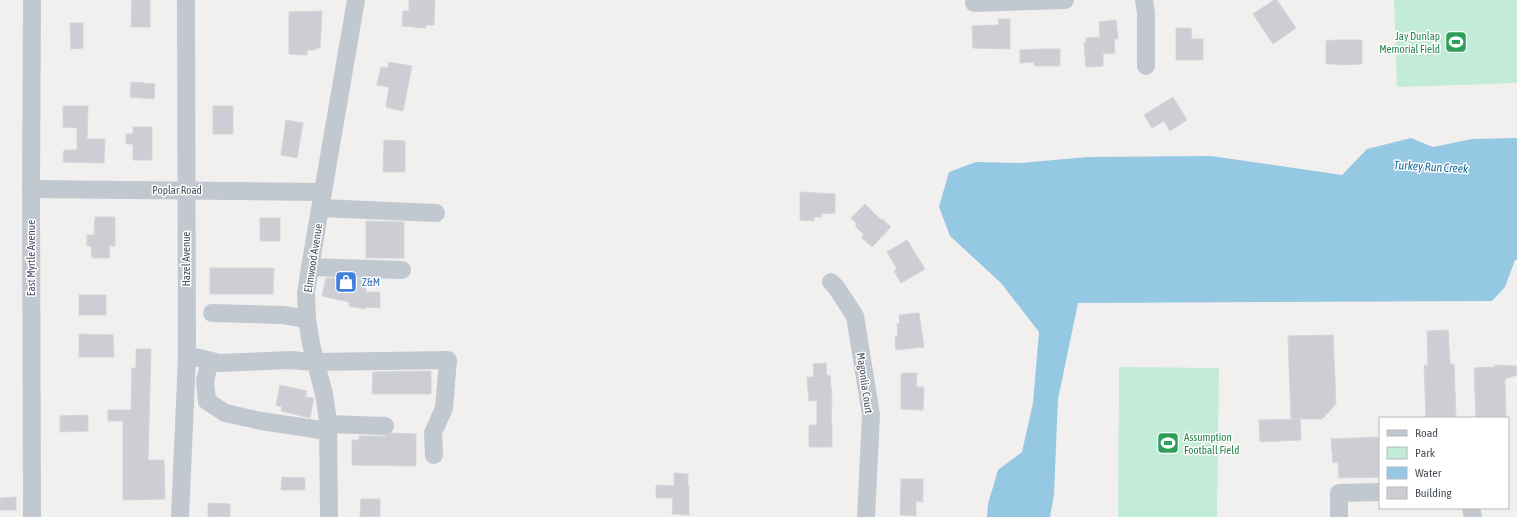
<svg xmlns="http://www.w3.org/2000/svg" width="1517" height="517" font-family="'Asap Condensed',sans-serif">
<style>
.green{fill:#c2ebd8}
.water{fill:#94c8e3}
.building{fill:#cdced3;stroke:#d4d5da}
.lines{fill:none;stroke-linecap:round;stroke-linejoin:round}
.minor{stroke:#c1c8d0;stroke-width:18}
.labels{text-anchor:middle;dominant-baseline:central;stroke-width:3;stroke-linejoin:round;paint-order:stroke}
.leisure-label{font-size:11px;fill:#27864d;stroke:#fff;text-anchor:end}
.street-label{font-size:11px;fill:#49505b;stroke:#fff}
.shop-label{font-size:11px;fill:#366cbe;stroke:#fff;text-anchor:start}
.water-label{font-size:12px;font-style:italic;fill:#1b6f9c;stroke:#fff}
</style>
<rect width="100%" height="100%" fill="#f2f0ef"/>
<g class="green">
<polygon points="1394,0 1517,0 1517,83 1397,87"/>
<polygon points="1119,367 1219,368 1217,517 1118,517"/>
</g>
<polygon class="water" points="1411,138 1433,147 1472,139 1517,138 1517,260 1515,260 1505,287 1492,301 1078,303 1058,399 1054,495 1050,517 987,517 988,504 998,470 1022,452 1033,403 1039,332 1001,283 950,236 939,207 949,172 976,162 1020,163 1088,157 1211,156 1342,175 1367,149"/>
<g class="building">
<polygon points="132,0 150,0 150,27 131,27"/>
<polygon points="409,0 435,0 434,25 426,25 426,28 402,26 403,11 409,11"/>
<polygon points="1274,0 1277,0 1296,28 1273,44 1253,14"/>
<polygon points="322,11 320,48 316,48 316,50 307,50 307,55 289,54 289,12"/>
<polygon points="998,19 1010,19 1010,49 973,48 972,26 999,25"/>
<polygon points="1116,20 1118,39 1114,39 1115,53 1103,54 1103,66 1086,67 1084,42 1086,42 1086,38 1100,37 1099,22"/>
<polygon points="70,23 83,23 83,48 71,49"/>
<polygon points="1176,28 1191,28 1192,39 1203,39 1203,60 1176,60"/>
<polygon points="1335,40 1362,40 1362,64 1336,65 1335,64 1326,64 1326,41"/>
<polygon points="1041,49 1060,49 1060,66 1034,66 1034,62 1020,63 1020,50"/>
<polygon points="389,62 412,66 403,111 386,107 389,87 377,85 381,67 388,68"/>
<polygon points="131,82 155,84 154,99 130,97"/>
<polygon points="1173,97 1187,120 1170,131 1164,121 1152,128 1144,115"/>
<polygon points="63,106 88,106 87,139 105,139 104,163 63,162 64,150 77,150 77,128 63,127"/>
<rect x="213" y="106" width="20" height="28"/>
<polygon points="286,120 303,123 297,158 281,155"/>
<polygon points="133,127 152,127 152,160 133,160 133,144 126,144 126,134 133,134"/>
<polygon points="384,140 405,141 405,172 383,172"/>
<polygon points="800,192 835,194 835,213 821,214 821,217 814,217 814,221 800,220"/>
<polygon points="865,204 881,220 882,219 891,227 872,247 861,237 864,235 855,226 857,224 851,218"/>
<polygon points="95,217 115,217 115,246 109,246 110,258 92,258 91,246 87,246 87,235 94,235"/>
<rect x="260" y="218" width="20" height="23"/>
<polygon points="366,221 404,222 404,258 366,258"/>
<polygon points="907,240 925,269 901,283 894,271 897,269 887,252"/>
<polygon points="210,268 274,268 273,294 210,294"/>
<polygon points="326,278 366,279 366,292 380,292 380,308 365,307 365,309 349,306 349,302 322,296"/>
<rect x="79" y="295" width="27" height="20"/>
<polygon points="919,313 924,347 896,350 895,336 898,336 897,324 900,323 899,315"/>
<polygon points="1448,330 1450,364 1454,364 1456,418 1426,418 1424,365 1428,366 1427,331"/>
<polygon points="79,334 113,335 114,357 79,357"/>
<polygon points="1333,335 1336,404 1322,419 1291,419 1288,336"/>
<polygon points="136,349 151,349 148,460 164,460 165,499 123,500 123,421 108,421 108,410 131,410 132,368 136,368"/>
<polygon points="826,363 827,376 830,375 832,399 831,424 832,424 832,447 809,447 809,425 817,425 817,400 809,401 807,377 814,377 813,364"/>
<polygon points="1495,365 1517,366 1517,375 1505,379 1506,418 1476,418 1474,368 1495,367"/>
<polygon points="431,371 431,394 372,394 373,372"/>
<polygon points="901,373 917,373 916,387 924,387 923,410 901,409"/>
<polygon points="280,385 307,391 305,397 314,398 310,418 281,411 282,407 276,405"/>
<polygon points="88,415 88,431 60,432 60,416"/>
<polygon points="1300,419 1301,440 1260,442 1259,420"/>
<polygon points="392,433 416,434 416,466 352,465 352,440 359,440 359,436 385,436"/>
<polygon points="1380,437 1380,477 1339,478 1338,462 1333,463 1331,439"/>
<polygon points="674,473 688,474 688,486 689,486 689,515 672,514 673,498 656,498 656,485 674,486"/>
<polygon points="282,477 305,478 305,490 281,490"/>
<polygon points="901,479 923,479 923,502 916,501 916,516 900,515"/>
<polygon points="16,497 16,510 0,510 0,498"/>
<polygon points="361,499 380,499 380,517 360,517"/>
<polygon points="208,503 230,504 230,517 208,517"/>
</g>
<g class="lines">
<g class="minor">
<polyline points="32,0 31,189 32,517"/>
<polyline points="1144,0 1146,13 1146,66"/>
<polyline points="974,3 1065,0"/>
<polyline points="31,189 323,192"/>
<polyline points="321,208 436,213"/>
<polyline points="310,267 402,270"/>
<polyline points="831,282 836,287 855,316 871,415 866,517"/>
<polyline points="212,313 283,315 307,319"/>
<polyline points="187,357 200,358 219,363 290,360 315,362 448,360 444,408 433,433 434,455"/>
<polyline points="210,361 205,381 207,401 225,413 261,421 328,431"/>
<polyline points="327,424 385,426"/>
<polyline points="1471,508 1473,517"/>
<polyline points="180,517 187,357 186,0"/>
<polyline points="329,517 328,421 324,394 311,344 307,319 306,293 310,267 356,0"/>
<polyline points="1339,517 1339,493 1380,492"/>
</g>
</g>
<defs>
<g id="stadium-square" transform="scale(1.15)"><rect x="-9" y="-9" width="18" height="18" rx="4" fill="#2e9e5b" stroke="#fff"/><path d="M0-5a6.5 5 0 1 0 0 10a6.5 5 0 1 0 0-10ZM-3.5-1.8h7v3.6h-7Z" fill="#fff"/></g>
<g id="shop-square" transform="scale(1.15)"><rect x="-9" y="-9" width="18" height="18" rx="4" fill="#3f7fe0" stroke="#fff"/><path d="M-5-2.5h2.3a2.7 3.5 0 0 1 5.4 0H5L5.5 6h-11ZM-1.5-2.5h3a1.5 2.3 0 0 0-3 0Z" fill="#fff"/></g>
</defs>
<g fill-rule="evenodd">
<use href="#stadium-square" x="1456" y="42"/>
<use href="#shop-square" x="346" y="282"/>
<use href="#stadium-square" x="1168" y="443"/>
</g>
<g class="labels">
<g class="leisure-label">
<text x="1440" y="36">Jay Dunlap<tspan x="1440" dy="13">Memorial Field</tspan></text>
<text x="1184" y="437" text-anchor="start">Assumption<tspan x="1184" dy="13">Football Field</tspan></text>
</g>
<g class="street-label">
<text x="177" y="190">Poplar Road</text>
<text transform="translate(31 258) rotate(-90)">East Myrtle Avenue</text>
<text transform="translate(313 258) rotate(-81)">Elmwood Avenue</text>
<text transform="translate(186 259) rotate(-90)">Hazel Avenue</text>
<text transform="translate(865 383) rotate(82)">Magonlia Court</text>
</g>
<g class="shop-label">
<text x="362" y="282">Z&amp;M</text>
</g>
<g class="water-label">
<text transform="translate(1431 167) rotate(3)">Turkey Run Creek</text>
</g>
</g>
<rect x="1379" y="417" width="130" height="92" fill="#ffffff" stroke="#b6b9bd"/>
<rect x="1387" y="430" width="20" height="6" fill="#c1c8d0" stroke="#b6b9bd"/>
<text x="1415" y="437" font-size="12" fill="#49505b">Road</text>
<rect x="1387" y="447" width="20" height="12" fill="#c2ebd8" stroke="#b6b9bd"/>
<text x="1415" y="457" font-size="12" fill="#49505b">Park</text>
<rect x="1387" y="467" width="20" height="12" fill="#94c8e3" stroke="#b6b9bd"/>
<text x="1415" y="477" font-size="12" fill="#49505b">Water</text>
<rect x="1387" y="487" width="20" height="12" fill="#cdced3" stroke="#b6b9bd"/>
<text x="1415" y="497" font-size="12" fill="#49505b">Building</text>
</svg>
